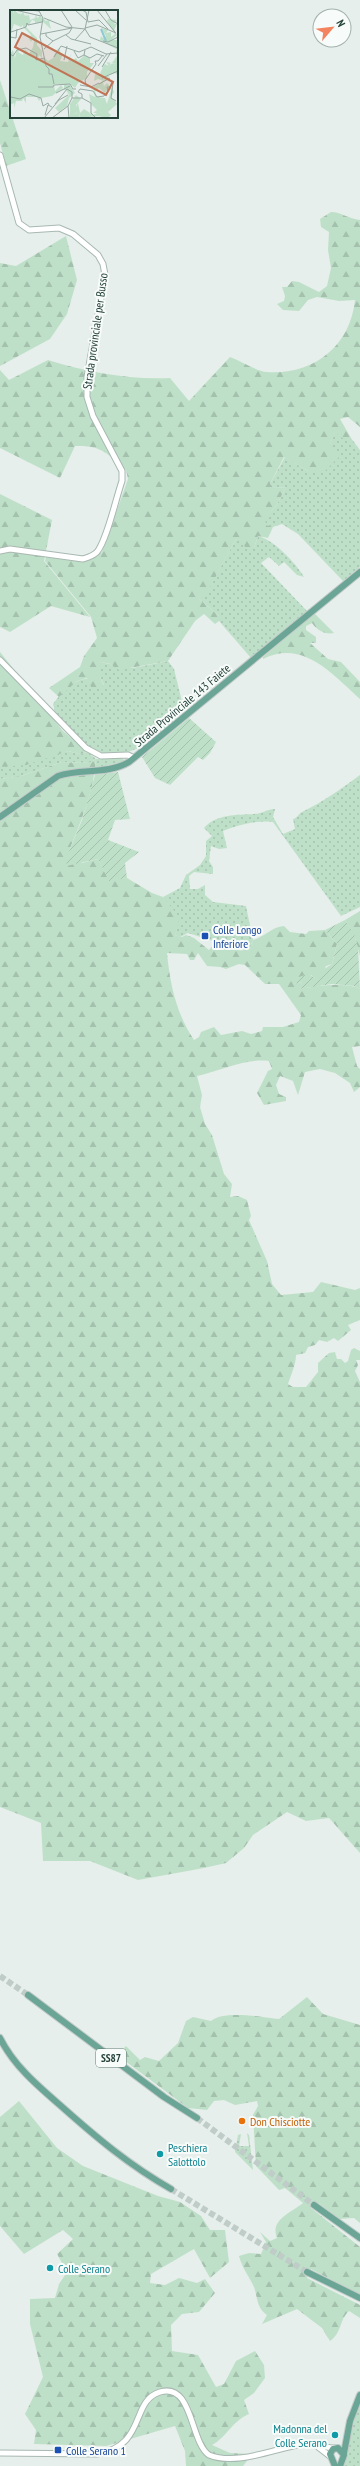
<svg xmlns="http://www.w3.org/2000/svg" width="360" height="2466" font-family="'PT Sans Narrow',sans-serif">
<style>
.grass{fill:url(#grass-dots)}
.forest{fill:url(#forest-firs);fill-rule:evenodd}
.garden{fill:url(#garden-furrows)}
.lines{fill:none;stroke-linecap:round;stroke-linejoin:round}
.major-tunnel{stroke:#bfccc8;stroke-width:6;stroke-dasharray:6 3;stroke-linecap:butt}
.minor-casing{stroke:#a8b8b2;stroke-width:7}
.major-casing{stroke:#c2cac8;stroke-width:8}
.minor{stroke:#fff;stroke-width:5}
.major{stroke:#6aa596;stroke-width:6}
.transit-dot{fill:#1a4fb4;stroke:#f7fbf9;stroke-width:1.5}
.food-dot{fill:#e8710a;stroke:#f7fbf9;stroke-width:1.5}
.culture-dot{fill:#0f9aa8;stroke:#f7fbf9;stroke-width:1.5}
.labels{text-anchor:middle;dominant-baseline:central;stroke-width:4;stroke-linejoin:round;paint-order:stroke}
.shield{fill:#f7fbf9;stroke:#637a73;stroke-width:1}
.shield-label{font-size:11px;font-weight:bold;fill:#24423a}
.street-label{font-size:12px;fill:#24423a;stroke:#f7fbf9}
.transit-label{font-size:12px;fill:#164399;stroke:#f7fbf9;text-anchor:start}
.food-label{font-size:12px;fill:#c56008;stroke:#f7fbf9;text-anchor:start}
.culture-label{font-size:12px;fill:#0d838f;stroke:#f7fbf9;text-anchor:start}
.inset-river{fill:none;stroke:#8ec9d4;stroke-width:2}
.inset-road{fill:none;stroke:#98aaa4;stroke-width:1}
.view{fill:#c07456;fill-opacity:0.15;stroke:#c07456;stroke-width:2}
.inset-edge{fill:none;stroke:#24423a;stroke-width:2}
</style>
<defs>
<pattern id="grass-dots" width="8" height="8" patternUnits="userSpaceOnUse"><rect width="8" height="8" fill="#bfe0c8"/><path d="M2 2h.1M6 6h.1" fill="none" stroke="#a4c1ad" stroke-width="1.8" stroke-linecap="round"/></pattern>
<pattern id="forest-firs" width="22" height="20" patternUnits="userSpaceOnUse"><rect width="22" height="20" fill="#bfe0c8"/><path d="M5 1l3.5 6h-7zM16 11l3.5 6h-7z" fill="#a4c1ad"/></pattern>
<pattern id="garden-furrows" width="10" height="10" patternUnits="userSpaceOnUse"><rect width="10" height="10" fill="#bfe0c8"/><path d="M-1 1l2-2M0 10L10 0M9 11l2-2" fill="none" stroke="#a4c1ad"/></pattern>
</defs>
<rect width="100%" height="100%" fill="#e6efeb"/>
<g class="grass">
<polygon points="335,432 347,440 351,438 360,450 360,567 343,581 298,534 282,524 273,527 265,525 264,518 276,506 286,487 275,488 270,484 285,457 308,471 330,444"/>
<path d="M258 536C274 540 295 562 304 577L297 575 284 562 279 566 269 557 261 563 307 611 251 658 219 621V616L198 598 208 590 236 539 254 548Z"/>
<path d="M168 661 174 669 185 714C159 735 125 769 88 748 76 740 65 722 55 712L53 704C60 695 73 679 86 679 91 678 99 683 104 685L100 677 99 662 133 668Z"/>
<polygon points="68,751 79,754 88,752 96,759 122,758 125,761 95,769 96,759 89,763 62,762 21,776 0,779 0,767"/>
<path d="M360 775V907L341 916 273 822C256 820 238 825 223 831L227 848 219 849 211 846 209 861 213 867V874L194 872 189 876 190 889H198L205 885V895L213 902 246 906 253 940 249 950 244 951 213 945V941L188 933 180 937 175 935C182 913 172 915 163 897L180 888 186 875 200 865 206 856V841L212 836 204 828C216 814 237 815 254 814 261 814 268 809 275 809L273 817 283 834 295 829 293 819C298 818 298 814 302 812 323 802 341 789 360 775Z"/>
<polygon points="247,2133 249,2135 253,2170 235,2152 238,2135 241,2134 239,2146 249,2146"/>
<polygon points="360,2403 360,2466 344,2466 357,2408"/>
</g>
<g class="forest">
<polygon points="0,80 26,159 6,166 0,143"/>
<path d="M331 212C341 212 349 219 360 220V427L348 417 340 419 351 438 347 441 335 433 330 444 339 457 325 471H308L284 457 270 484 275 488 286 487 276 506 265 518 266 525 273 527 268 538 258 536 254 548 249 550 236 539 208 591 198 598 219 616V621L215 624 204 614 195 621 168 661 119 670 111 664 100 662V677L104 686 93 691 87 678 77 681 59 697 49 688 80 667 84 656 97 638 91 617 45 561 46 557 84 562 92 559 102 552 128 479 126 470C107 453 101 445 75 446L60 478 0 448V370L9 380 48 360C87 372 129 380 170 378L189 401 230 357C241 361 256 371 267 372 313 375 350 347 355 300L339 301 317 297 308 300 299 311 283 310 277 304 284 301 285 296 282 287H287L292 281 299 282 319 292 327 286 331 268 328 250 329 232 321 227 320 219Z"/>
<polygon points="66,236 77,280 67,314 50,339 0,366 0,263 16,266"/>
<polygon points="0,494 52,520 44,561 90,617 51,606 10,632 0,627"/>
<path d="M314 613 334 633C325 635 317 630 312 623L306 626V630L316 637V643H310L328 659 341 662 360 682V699C332 674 303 639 263 659V657Z"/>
<polygon points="0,652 63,731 88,752 79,754 68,751 26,765 0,767"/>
<path d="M96 759C94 791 81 821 69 851L82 863 98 859 109 880 127 878 152 893 163 897 176 913 179 923 175 935 182 937 186 935 194 938 209 950 213 945 243 951 249 950 253 940C265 937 271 927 284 926L290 932 306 934 309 931 325 930 337 944 332 964 326 966 320 981 311 975 294 984 302 982 300 989C314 986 348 982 360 989V1046L352 1047 357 1066 360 1069V1087L354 1092 350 1083 335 1073 320 1069 305 1072 298 1095 293 1081 280 1076 276 1085 279 1094 286 1097V1101L264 1105 257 1093 268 1071 272 1069 269 1061C245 1058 221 1071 197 1076L202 1095 200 1107 205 1124 212 1135 224 1174 232 1184 230 1197 238 1196 247 1200 251 1216 249 1220 267 1261 272 1284 281 1295 313 1292 321 1282 355 1290 360 1288V1320L348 1325 351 1330 338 1341 334 1338 327 1342 319 1340 315 1345 308 1347 305 1353 296 1355C296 1364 291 1375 288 1384L293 1387H306L318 1372V1363L329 1353 335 1352 337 1359H341L345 1363 348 1361 351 1350 354 1348 360 1351V1360H356L358 1365 355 1371 360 1382V1853L329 1818 306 1821 287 1812 253 1835 244 1848 226 1863 204 1868 138 1880 90 1861H43L41 1823 0 1807V779L21 776 62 762 89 763ZM167 953 187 954 190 960H194L198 953 207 966 220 967 226 969 239 964 245 965 265 984H279L301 1015 299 1022 283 1027H263L262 1031 251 1034 242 1031 221 1035 214 1027 201 1032 199 1037 194 1040C176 1013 170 984 167 953Z"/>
<polygon points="360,911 360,956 354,934 345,920"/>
<path d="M307 1997 323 2014 360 2025V2223L354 2218 340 2219 318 2203 314 2202 311 2208 360 2247V2295L311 2269 307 2278 360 2305V2318L349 2311C339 2320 342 2333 330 2341L322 2328 297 2309 262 2324 267 2315C256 2307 258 2298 254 2287 249 2276 242 2268 239 2256L249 2253 261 2254 266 2242 260 2232 270 2241 277 2238C270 2220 289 2214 303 2203L285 2188 279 2190 256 2166 253 2115 258 2106 257 2101 235 2105 224 2100 214 2101 207 2110 188 2108 117 2055 126 2046 140 2060 145 2057 159 2061 178 2043 186 2021 193 2017 211 2021C223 2010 263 2017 279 2019Z"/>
<path d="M19 2101 57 2148 83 2166 158 2196 180 2202 201 2216 210 2230H225L229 2262 210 2278 194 2249 151 2274 150 2283 165 2285 179 2278 197 2283 205 2279 215 2293 199 2312 182 2314 171 2325 172 2351 198 2355 216 2387 224 2384 236 2361 255 2351 264 2365 265 2378 254 2393 244 2400 249 2414C232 2421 227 2437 212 2445L230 2453 252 2454 243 2466H186L185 2451 175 2426 106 2446 34 2444 36 2430 25 2414 43 2377 30 2324V2299L55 2298 59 2284 67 2272 57 2254 73 2239 63 2230 24 2254 0 2226V2117Z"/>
</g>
<g class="garden">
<polygon points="189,718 216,742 210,753 203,760 198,757 170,785 155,778 142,757"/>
<polygon points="118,772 130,819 115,820 108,840 139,852 125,863 127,878 109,881 98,859 66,866 69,851 82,820 95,775"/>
<polygon points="345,920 354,933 358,948 360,989 354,986 332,984 299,989 302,982 294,984 299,977 308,974 320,980 321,971 332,964 337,944 325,930"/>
</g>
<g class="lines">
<g class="major-tunnel">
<polyline points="0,1976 28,1995"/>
<polyline points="197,2118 314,2205"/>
<polyline points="171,2189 307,2272"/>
</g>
<g class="minor-casing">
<g id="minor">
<path d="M0 155 19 223 29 230 59 228 73 234 98 255 103 264 105 275 87 377V397L93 416 122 471V481C116 498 107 540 97 552 93 556 89 557 83 559L10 549 0 551"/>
<polyline points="0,660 86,748 101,756 128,755 134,758"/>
<polyline points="318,2447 331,2457"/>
<path d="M0 2453 97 2454C147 2446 130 2401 160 2392 193 2382 190 2442 209 2455 236 2466 274 2449 302 2444 312 2443 324 2448 335 2448"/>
</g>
</g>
<g class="major-casing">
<g id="major">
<path d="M0 817 58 776C81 768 107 775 129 762L360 572"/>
<polyline points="28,1995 164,2097 197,2118"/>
<path d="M0 2038C14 2066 38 2086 61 2106 97 2138 129 2165 171 2189"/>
<polyline points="314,2205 360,2238"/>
<polyline points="307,2272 360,2298"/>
<polyline points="344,2453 350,2421 360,2395"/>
<polyline points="335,2466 330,2454 333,2449 338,2448 344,2455 340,2466"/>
</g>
</g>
<use href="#minor" class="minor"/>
<use href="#major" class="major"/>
</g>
<g class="transit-dot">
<rect x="201" y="932" width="8" height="8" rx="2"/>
<rect x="54" y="2446" width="8" height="8" rx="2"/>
</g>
<circle class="food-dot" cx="242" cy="2121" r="4"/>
<g class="culture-dot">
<circle cx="160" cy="2154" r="4"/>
<circle cx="50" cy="2268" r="4"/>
<circle cx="335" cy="2435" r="4"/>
</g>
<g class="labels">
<rect class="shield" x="96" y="2049" width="30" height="18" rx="3"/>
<g class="shield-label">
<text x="111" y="2058">SS87</text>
</g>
<g class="street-label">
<text transform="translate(95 331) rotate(-82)">Strada provinciale per Busso</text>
<text transform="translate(182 705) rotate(-40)">Strada Provinciale 143 Faiete</text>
</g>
<g class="transit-label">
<text x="213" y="929">Colle Longo<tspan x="213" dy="14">Inferiore</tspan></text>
<text x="66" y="2450">Colle Serano 1</text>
</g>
<g class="food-label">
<text x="250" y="2121">Don Chisciotte</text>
</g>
<g class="culture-label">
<text x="168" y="2147">Peschiera<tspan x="168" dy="14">Salottolo</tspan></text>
<text x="58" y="2268">Colle Serano</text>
<text x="327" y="2428" text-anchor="end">Madonna del<tspan x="327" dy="14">Colle Serano</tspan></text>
</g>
</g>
<g transform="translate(10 10)">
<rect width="108" height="108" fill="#e6efeb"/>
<path d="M3 0V4L4 0 9 4 11 2 10 5 13 2 15 6 17 3 16 6 19 5 20 10 25 8 26 4 27 8 30 6 36 11 42 9 39 11 41 19 33 12 25 13V16V11L22 10 19 15 14 14 11 17 4 14 1 23 0 2ZM100 6 99 9 107 10 104 14H107L104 20 107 25 101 30H108V40L90 30 91 26 93 28 96 26 91 18 98 20 96 23 101 22V27L105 24 97 11ZM106 40 108 41V54L100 53 101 56H108V65L105 63 96 66V59L100 57 96 52 102 53 107 46ZM54 74 60 75 65 83 59 88 57 96 49 102 45 98 59 85 56 80H50L54 79ZM66 85 71 89 66 95 67 102 63 104 69 103 70 108H60V94Z" fill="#bfe0c8"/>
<path d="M17 13 16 17 27 28V35L32 41V48L29 45 28 49 35 48 38 51 43 48 45 43 50 42H45L49 38 51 44H53L50 51 58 52 60 46 62 44V42V44L60 47 61 51 66 48 68 51 75 45 80 48V53H84L77 62V68L68 73 65 78 60 74H44L45 81 51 75 53 78 42 86 31 88 29 91 27 87H16V93L13 88 12 91H6L4 98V93L0 95V39V44L3 40 5 48 7 38 11 39 8 42 13 45 15 39 19 44 23 37 24 31 23 29 21 32 19 29 21 25 13 17V14ZM102 52 101 54 107 53 108 56 96 59 99 60 96 66H99L98 70 93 72 94 76 97 73 102 78 104 82 101 87 107 94 98 102 101 105 98 108 88 106 70 108 69 103 63 104 67 102 65 99 68 93 70 103 74 99 83 105 87 103H83L87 100 81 94 79 84 85 87 83 77 93 71 88 69 84 71 85 64H90L94 54 100 56ZM89 78 95 83 98 78 101 80 97 94 95 88 87 87 85 81Z" fill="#bfe0c8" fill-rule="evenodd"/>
<path class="inset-river" d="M91 19 96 31"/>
<path class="inset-road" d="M5 0 31 6M19 0 29 1 33 8 30 27 36 56 39 59V64H42L44 74M51 0 62 17M65 0 76 10M72 0 76 2 78 12 89 10 98 19M79 0 75 19 80 27M87 0 105 22M95 0 101 10 108 14M34 8 56 17 75 19M75 18 87 15 106 23M1 22 16 17 17 13 18 15 32 12M36 23V26L43 31 59 23 62 18M31 24 62 18M56 25 61 29 81 34M0 27 6 28 7 19M80 27 108 38M65 30 75 19M93 31 98 32 108 27M81 37 96 44 108 43M34 39 43 31M64 41 68 48 74 45 75 40M0 44 3 46 7 40 16 38 27 44 26 50 34 48M74 45 80 48 87 44 94 46M44 47 51 36 69 42 81 37M54 50 57 36M88 56 97 44M92 57 101 42M92 68 108 61M103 73 101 88 106 91M89 74 100 68M44 75 60 74 63 79H66M70 75 81 77 89 73M76 75 75 70 86 54 85 51H88L93 45M28 77H43L44 75M46 83 60 76M72 88 81 93V103L86 108M0 90 1 87 10 89 19 84 31 88 33 96 38 93 39 95M45 94 57 79 62 82V88H72V84L68 82 70 79 83 81 87 87 94 86 98 81 97 77H100L102 72M35 105 38 95 42 97M34 108 49 90 58 85M42 108 58 96M59 108 58 96 62 88"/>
<path class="view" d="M12 23 103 72 96 85 5 37Z"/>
<rect width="108" height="108" class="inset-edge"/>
</g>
<g transform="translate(332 28) rotate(62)"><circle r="19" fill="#f7fbf9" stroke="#a3b1ad"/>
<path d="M0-3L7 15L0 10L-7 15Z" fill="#f4845f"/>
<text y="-6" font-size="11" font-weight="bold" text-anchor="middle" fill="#24423a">N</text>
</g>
</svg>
